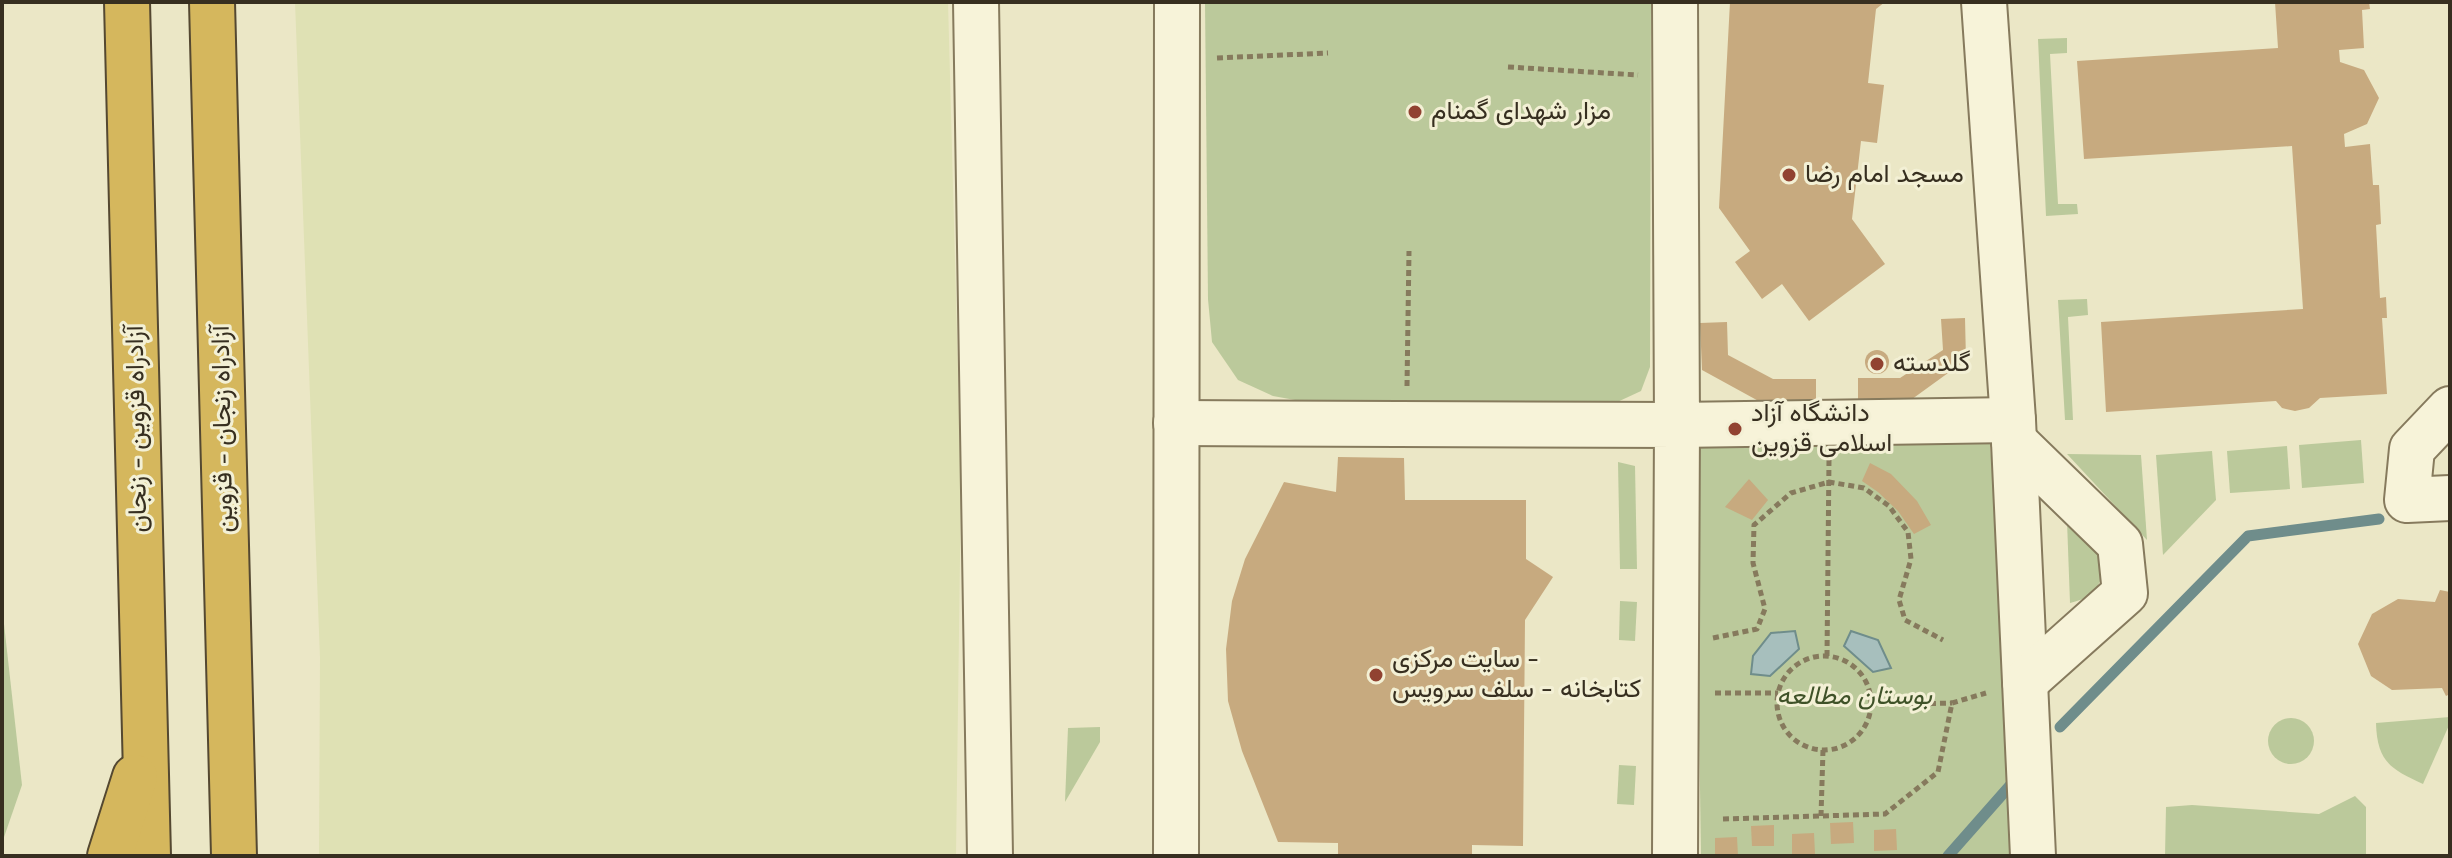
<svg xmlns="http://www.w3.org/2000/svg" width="2452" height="858" font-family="Georgia,Vazirmatn,serif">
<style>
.farmland{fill:#dfe1b4}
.green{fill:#bbc99b}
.water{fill:#a7bfbd;stroke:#6f8d8b;stroke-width:2}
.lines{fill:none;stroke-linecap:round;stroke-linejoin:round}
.stream{stroke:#6f8d8b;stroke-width:11}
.building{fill:#c7aa7f}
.minor-casing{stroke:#867a5d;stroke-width:48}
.highway-casing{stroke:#544831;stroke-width:48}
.path{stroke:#867a5d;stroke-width:5;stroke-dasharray:6 4;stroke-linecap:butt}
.minor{stroke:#f7f3d9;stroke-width:44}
.highway{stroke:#d5b75d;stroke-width:44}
.poi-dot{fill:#914231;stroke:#f3f0d5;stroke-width:3}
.labels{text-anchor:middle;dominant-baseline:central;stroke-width:6;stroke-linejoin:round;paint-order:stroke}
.poi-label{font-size:26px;fill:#372f20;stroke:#f3f0d5;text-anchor:start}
.street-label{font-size:26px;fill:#372f20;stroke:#f3f0d5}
.park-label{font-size:26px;font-style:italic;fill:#3f5228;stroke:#f3f0d5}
</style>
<rect width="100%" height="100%" fill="#ebe7c6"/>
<polygon class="farmland" points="295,2 948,2 961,483 956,856 319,856 320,658"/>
<g class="green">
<polygon points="1205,2 1651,2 1650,367 1641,391 1613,404 1317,404 1273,396 1238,380 1212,342 1208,299"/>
<polygon points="2067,38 2067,53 2050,54 2058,204 2077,204 2078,214 2046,216 2038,39"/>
<polygon points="2087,299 2088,315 2068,317 2073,420 2065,420 2058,300"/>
<polygon points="2361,440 2364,483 2302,488 2299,445"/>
<polygon points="1990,444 2010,694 2013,856 1701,856 1695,447"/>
<polygon points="2287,446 2290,489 2230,493 2227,451"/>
<polygon points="2212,451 2216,500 2163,555 2156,455"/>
<polygon points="2067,454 2141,455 2147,540"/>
<polygon points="1618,462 1635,466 1637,569 1620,569"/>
<path d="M2067 521 2085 527 2106 565C2099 587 2095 597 2070 603Z"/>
<polygon points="1620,601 1637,602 1635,641 1619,640"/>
<polygon points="2,606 22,785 2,843"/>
<path d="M2450 717V723L2423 784C2390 769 2377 761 2376 723Z"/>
<circle cx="2291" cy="741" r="23"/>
<polygon points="1100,727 1100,742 1065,802 1068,728"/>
<polygon points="1619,765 1636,766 1634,805 1617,804"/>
<polygon points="2355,796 2366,807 2366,856 2165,856 2166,807 2192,805 2319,814"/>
</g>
<g class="water">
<polygon points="1795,631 1799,649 1770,676 1751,674 1753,656 1771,633"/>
<polygon points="1851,631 1878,640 1891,668 1873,672 1844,646"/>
</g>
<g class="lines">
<g class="stream">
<polyline points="2060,727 2248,536 2379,519"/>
<polyline points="1948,856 2015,780"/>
</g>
</g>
<g class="building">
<polygon points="1730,2 1885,2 1876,9 1868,83 1884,85 1877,143 1861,141 1852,219 1885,264 1809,321 1782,284 1762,299 1735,262 1750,251 1719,208"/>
<polygon points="2275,2 2369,2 2370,9 2362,10 2364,48 2339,50 2340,62 2364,70 2379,98 2367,124 2344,134 2345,147 2370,144 2373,185 2379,185 2381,224 2376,225 2380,298 2386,297 2387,318 2382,318 2387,394 2320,398 2309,408 2295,411 2282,408 2276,401 2106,412 2101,322 2303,309 2292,146 2084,159 2077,61 2278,48"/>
<polygon points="1965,318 1966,360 1908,402 1858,402 1858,378 1900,378 1943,350 1941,319"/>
<polygon points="1727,322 1728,355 1773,379 1816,379 1816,404 1764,404 1702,370 1700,323"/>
<circle cx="1877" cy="362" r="12"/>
<polygon points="1338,457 1404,458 1405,500 1526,500 1526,559 1553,577 1525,620 1523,846 1472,845 1472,856 1338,856 1338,843 1278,842 1242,751 1228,701 1226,649 1232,601 1245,559 1284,482 1336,492"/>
<polygon points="1870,463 1891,474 1917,501 1931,525 1914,534 1898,511 1878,492 1862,481"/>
<polygon points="1749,479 1768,500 1752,520 1725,507"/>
<polygon points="2440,590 2450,592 2450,694 2446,696 2442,688 2392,690 2371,676 2358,644 2372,614 2398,599 2435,602"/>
<polygon points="1853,822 1854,843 1831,844 1830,823"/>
<polygon points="1774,825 1774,846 1752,846 1751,826"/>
<polygon points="1896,829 1897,850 1874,851 1874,830"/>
<polygon points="1814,833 1815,854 1792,855 1792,834"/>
<polygon points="1737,837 1738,856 1715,856 1715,838"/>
</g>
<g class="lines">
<g class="minor-casing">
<g id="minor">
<polyline points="976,2 990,856"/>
<polyline points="1675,2 1677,425 2013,420"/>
<polyline points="1984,2 2013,420 2033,856"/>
<polyline points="2450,409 2412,449 2407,500 2450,498"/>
<polyline points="1176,423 1677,425 1675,856"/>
<polyline points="2014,441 2120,544 2125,593 2025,682"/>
<polyline points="1176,856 1177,2"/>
</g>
</g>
<g class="highway-casing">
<g id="highway">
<polyline points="127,2 148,856"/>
<polyline points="212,2 234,856"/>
<polyline points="110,856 135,777"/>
</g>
</g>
<g class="path">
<polyline points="1217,58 1328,53"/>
<polyline points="1508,67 1638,75"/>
<polyline points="1407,386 1409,251"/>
<polyline points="1713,638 1757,629 1765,609 1753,563 1754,525 1791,493 1829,482 1864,488 1889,506 1908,532 1911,559 1899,600 1905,620 1943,640"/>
<polyline points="1827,656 1829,459"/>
<circle cx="1824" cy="703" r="47"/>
<polyline points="1715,693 1778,693"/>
<polyline points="1870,705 1952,703"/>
<polyline points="1821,816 1823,750"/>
<polyline points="1723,819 1885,814 1938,772 1952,703 1986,693"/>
</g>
<use href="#minor" class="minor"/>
<use href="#highway" class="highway"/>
</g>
<g class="poi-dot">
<circle cx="1415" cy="112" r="8"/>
<circle cx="1789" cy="175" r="8"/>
<circle cx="1877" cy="364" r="8"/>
<circle cx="1735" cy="429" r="8"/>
<circle cx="1376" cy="675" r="8"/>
</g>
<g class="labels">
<g class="poi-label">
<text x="1431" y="112">مزار شهدای گمنام</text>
<text x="1805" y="175">مسجد امام رضا</text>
<text x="1893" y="364">گلدسته</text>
<text x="1751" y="414">دانشگاه آزاد<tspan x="1751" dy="30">اسلامی قزوین</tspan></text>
<text x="1392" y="660">سایت مرکزی -<tspan x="1392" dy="30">کتابخانه - سلف سرویس</tspan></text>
</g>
<g class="street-label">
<text transform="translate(138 429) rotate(-91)">آزادراه قزوین - زنجان</text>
<text transform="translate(224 429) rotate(-91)">آزادراه زنجان - قزوین</text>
</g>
<g class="park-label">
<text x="1854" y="697">بوستان مطالعه</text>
</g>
</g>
<rect width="2452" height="858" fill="none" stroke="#372f20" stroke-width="8"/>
</svg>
